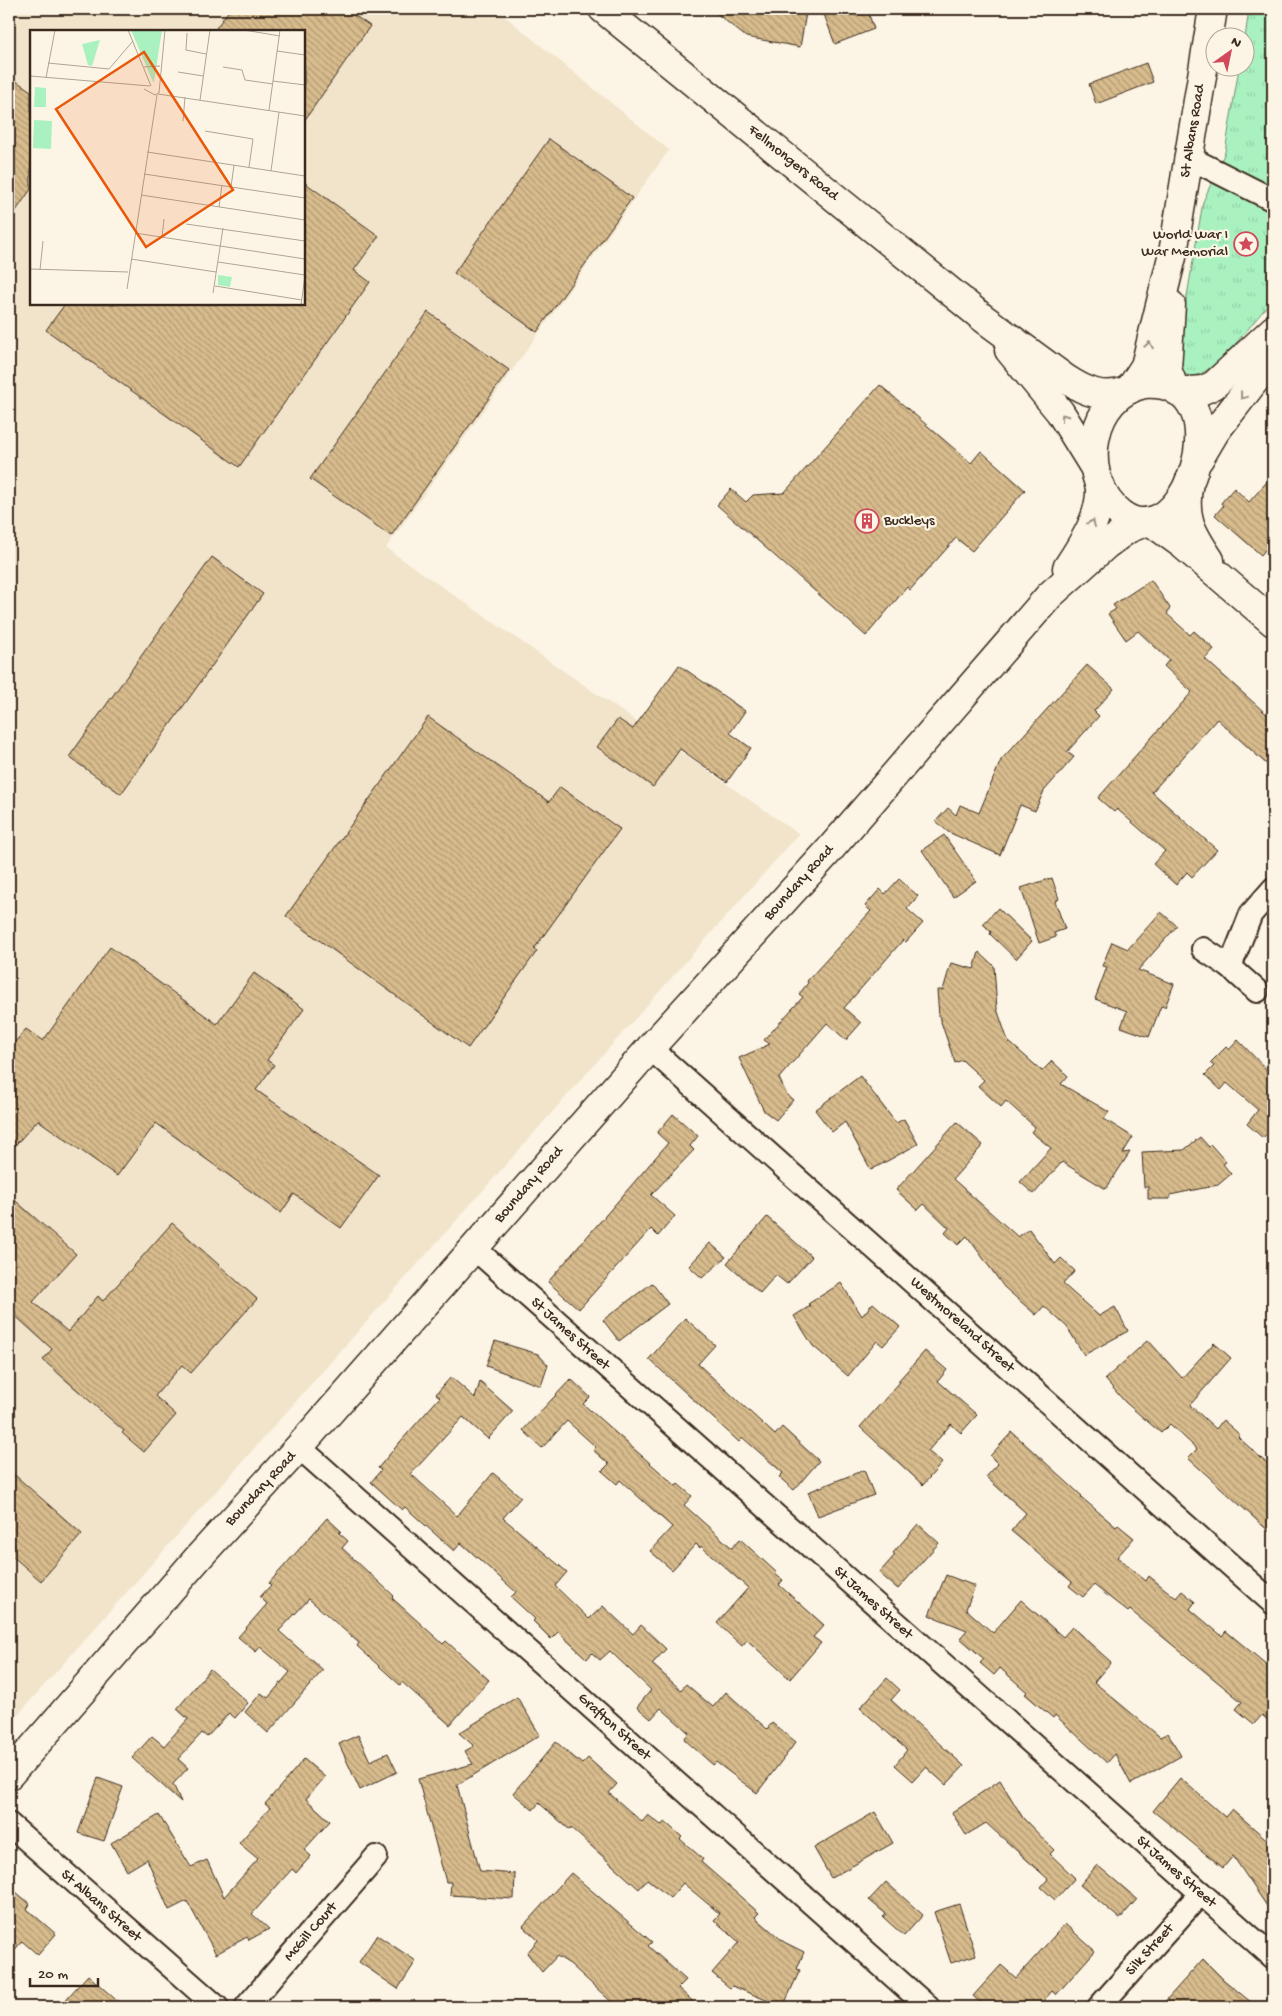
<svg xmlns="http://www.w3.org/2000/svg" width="1282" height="2016" font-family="'Gochi Hand',sans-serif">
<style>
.built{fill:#f1e4cb;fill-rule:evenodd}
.park{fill:url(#park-tufts);stroke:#728e6f}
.building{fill:url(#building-back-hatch);stroke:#3b2a1e}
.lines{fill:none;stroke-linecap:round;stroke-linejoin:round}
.minor-casing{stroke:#3b2a1e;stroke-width:26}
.tertiary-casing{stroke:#3b2a1e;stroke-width:31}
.secondary-casing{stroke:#3b2a1e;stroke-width:31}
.minor{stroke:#fcf5e5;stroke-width:22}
.tertiary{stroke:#fcf5e5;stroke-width:28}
.secondary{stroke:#fcf5e5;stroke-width:28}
.oneway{stroke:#9c9082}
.labels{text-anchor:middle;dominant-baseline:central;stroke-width:4.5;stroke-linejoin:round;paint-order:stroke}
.street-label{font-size:15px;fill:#3b2a1e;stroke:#fcf5e5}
.poi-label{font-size:15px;fill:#3b2a1e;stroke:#fcf5e5;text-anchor:end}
.inset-road{fill:none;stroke:#afa495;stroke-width:1}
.view{fill:#e8590c;fill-opacity:0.15;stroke:#e8590c;stroke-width:2.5}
.inset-edge{fill:none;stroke:#3b2a1e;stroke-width:2.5}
</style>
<defs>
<pattern id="park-tufts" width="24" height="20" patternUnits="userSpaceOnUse" patternTransform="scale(1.25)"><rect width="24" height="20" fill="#a9f2c0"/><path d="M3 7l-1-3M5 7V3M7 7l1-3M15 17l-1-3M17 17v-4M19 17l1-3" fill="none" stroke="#92d0a5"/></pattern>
<pattern id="building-back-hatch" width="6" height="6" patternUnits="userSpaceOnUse" patternTransform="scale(1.25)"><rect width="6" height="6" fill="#d8bc8d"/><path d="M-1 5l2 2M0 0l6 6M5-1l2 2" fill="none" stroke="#b09973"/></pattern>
</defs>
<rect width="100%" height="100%" fill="#fcf5e5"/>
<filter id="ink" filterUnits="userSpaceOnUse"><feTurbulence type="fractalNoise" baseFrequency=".02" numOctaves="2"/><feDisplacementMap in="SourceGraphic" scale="10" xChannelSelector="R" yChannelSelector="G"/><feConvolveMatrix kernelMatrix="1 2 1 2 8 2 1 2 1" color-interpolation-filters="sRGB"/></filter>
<g filter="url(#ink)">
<path class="built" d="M9 9H496L669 150 386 548 799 834 9 1725ZM31 31H304V304H31Z"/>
<path class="park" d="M1249 9H1273V299C1257 317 1219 369 1197 375 1191 377 1185 375 1179 372L1176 361 1203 202 1225 152 1239 68H1244L1245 38Z"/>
<g class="building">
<polygon points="230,9 345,9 370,26 304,121 304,31 214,31"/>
<polygon points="711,9 784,9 806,13 800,47 746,37"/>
<polygon points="822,9 867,9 874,29 835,44"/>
<polygon points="1146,63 1153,82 1096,104 1089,84"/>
<polygon points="16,81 31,91 31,189 9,221 9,91"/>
<polygon points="549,139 632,198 537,332 454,273"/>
<polygon points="304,182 379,236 354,270 370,282 239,467 46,330 65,304 304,304"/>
<polygon points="428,312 509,370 391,536 310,479"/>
<polygon points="880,385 971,463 981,451 1025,490 972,551 956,538 910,590 907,587 866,636 717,505 731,489 746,502 753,495 784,493"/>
<polygon points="1273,475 1273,540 1261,555 1215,515 1223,506 1221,503 1234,488 1249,502"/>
<polygon points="212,557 263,594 121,794 69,757"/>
<polygon points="1151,580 1170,608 1167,614 1190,635 1194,631 1214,649 1205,659 1273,720 1273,770 1217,719 1152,792 1217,850 1192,877 1187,872 1176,885 1153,864 1165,851 1117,809 1114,812 1098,798 1192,692 1164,666 1169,660 1138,631 1126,640 1108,614 1116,609 1113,605"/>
<polygon points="679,665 745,711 730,733 751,748 727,782 680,749 653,787 597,747 618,719 633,729"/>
<polygon points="1087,665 1114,689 1094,711 1099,716 1067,752 1074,757 1044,791 1035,811 1020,805 1000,855 948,832 936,821 948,808 956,815 960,805 979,813 1001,760"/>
<polygon points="428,717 549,802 560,787 620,829 534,949 537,951 468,1048 286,916"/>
<polygon points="944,835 976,881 953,897 922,850"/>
<polygon points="1052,878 1059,899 1055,901 1065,929 1054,933 1056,937 1039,943 1021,888"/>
<polygon points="899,879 918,896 907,909 923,923 906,942 903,940 844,1008 861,1023 846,1040 827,1023 779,1078 787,1095 793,1100 776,1120 764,1111 739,1058 770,1044 764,1040 803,997 799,994 808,983 807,981 871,911 865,906 880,889 885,894"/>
<polygon points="998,908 1032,941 1016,959 990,934 991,932 983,924"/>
<polygon points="1161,912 1177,926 1138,970 1174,984 1165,1007 1161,1006 1149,1037 1121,1027 1127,1011 1095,999 1107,967 1102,966 1112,942 1128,949"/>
<polygon points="110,947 217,1024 254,973 304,1009 267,1060 274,1065 256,1090 379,1175 341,1228 294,1194 281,1213 156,1123 117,1176 38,1120 9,1152 9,1049 26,1029 43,1041"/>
<polygon points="979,952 994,966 997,1009 1008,1041 1042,1071 1052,1061 1068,1076 1061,1084 1109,1112 1104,1119 1133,1137 1123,1153 1130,1152 1106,1189 1062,1162 1034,1194 1020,1182 1051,1148 1031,1132 1035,1127 1006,1101 1001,1107 978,1086 984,1080 962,1060 955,1063 939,1016 937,990 943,990 951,963 974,969"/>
<polygon points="1238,1040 1273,1076 1273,1127 1263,1138 1247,1124 1258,1110 1227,1083 1221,1090 1205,1075 1214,1066 1210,1063 1226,1047 1229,1050"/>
<polygon points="860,1076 896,1123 904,1119 918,1144 871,1170 845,1122 832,1132 815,1110"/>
<polygon points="673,1114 698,1136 690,1146 694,1150 651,1195 675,1216 658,1236 651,1229 579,1309 548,1282 668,1143 657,1133"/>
<polygon points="957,1122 983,1145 953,1179 1018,1237 1029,1229 1055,1264 1061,1258 1075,1271 1063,1284 1099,1316 1115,1307 1128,1331 1084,1355 1067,1327 1044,1306 1036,1315 1004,1287 967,1236 958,1245 945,1233 949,1228 924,1204 918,1210 896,1190"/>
<polygon points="1200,1137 1209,1147 1211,1145 1226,1162 1223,1164 1231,1174 1218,1185 1170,1195 1170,1199 1148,1199 1148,1187 1144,1187 1142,1152 1184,1150"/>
<polygon points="9,1195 76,1254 33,1302 68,1332 98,1296 103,1301 172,1223 257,1299 191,1373 182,1365 155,1396 176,1415 144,1452 122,1433 124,1431 43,1360 52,1349 9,1310"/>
<polygon points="767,1217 812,1257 787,1284 776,1275 760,1293 727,1263"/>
<polygon points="710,1243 726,1257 702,1278 689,1266"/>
<polygon points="652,1283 668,1304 619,1341 603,1320"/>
<polygon points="841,1283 862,1316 873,1303 900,1327 883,1346 877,1341 848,1376 813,1346 794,1316 810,1306 808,1304"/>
<polygon points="685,1318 715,1345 698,1364 775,1435 782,1427 819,1461 794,1490 779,1477 783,1473 743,1438 739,1442 649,1359"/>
<polygon points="1148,1340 1182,1378 1214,1343 1231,1358 1190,1405 1216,1429 1223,1420 1240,1435 1238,1437 1273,1469 1273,1535 1188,1458 1197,1449 1170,1424 1161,1433 1125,1402 1105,1379"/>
<polygon points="495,1341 538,1354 548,1365 541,1386 486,1366"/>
<polygon points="925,1351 947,1370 938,1381 977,1415 961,1433 951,1424 928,1451 942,1463 923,1485 860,1427 900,1382 898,1381"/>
<polygon points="451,1377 475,1398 480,1382 513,1411 488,1439 463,1417 411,1474 457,1516 493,1473 521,1497 503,1518 567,1572 555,1586 589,1619 603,1606 633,1634 641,1625 666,1649 652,1664 681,1690 686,1684 713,1707 726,1692 767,1729 772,1723 796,1742 757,1793 716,1762 713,1765 684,1739 689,1733 661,1708 651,1719 637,1707 651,1690 610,1651 600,1660 592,1653 587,1659 558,1632 551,1639 533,1621 535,1619 511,1597 516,1592 461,1543 454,1551 405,1507 402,1510 371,1482 381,1470 378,1468 400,1442 440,1397 436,1394"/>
<polygon points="571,1379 590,1397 583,1404 676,1486 678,1484 692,1496 684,1505 732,1548 740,1539 777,1573 776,1575 783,1580 779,1585 824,1625 813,1637 821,1643 790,1679 747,1640 742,1646 717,1623 748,1588 701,1546 700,1548 696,1544 672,1570 650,1551 672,1527 620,1480 617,1484 602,1471 609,1464 593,1450 596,1447 567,1421 542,1448 523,1430"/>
<polygon points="1012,1432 1082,1496 1081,1497 1116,1527 1118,1525 1134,1538 1117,1557 1146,1581 1149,1576 1176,1598 1182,1591 1195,1602 1190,1609 1222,1636 1226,1631 1273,1670 1273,1725 1262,1715 1254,1724 1236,1709 1242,1702 1130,1610 1128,1612 1094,1585 1083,1597 1069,1586 1072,1582 1011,1531 1026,1513 986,1477 998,1464 990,1456"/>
<polygon points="9,1470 82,1534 41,1581 9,1553"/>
<polygon points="864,1470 874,1495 818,1516 808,1492"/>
<polygon points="327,1518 341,1531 339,1533 348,1541 342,1548 394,1596 392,1598 443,1644 446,1641 489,1680 450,1725 402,1682 400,1685 357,1646 359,1643 309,1599 279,1631 323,1670 268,1733 245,1712 261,1693 268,1698 290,1672 260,1647 256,1652 238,1637 267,1604 260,1597 271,1585 269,1583"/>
<polygon points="918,1524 939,1543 898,1589 879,1573 895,1555 893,1553"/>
<polygon points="946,1575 975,1586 966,1609 993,1633 1021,1600 1063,1637 1072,1627 1111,1662 1094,1682 1160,1737 1168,1733 1181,1756 1131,1784 1115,1754 1107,1763 1055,1715 1053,1718 1025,1694 1027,1692 1000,1668 994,1675 980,1663 984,1659 960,1638 967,1630 929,1615"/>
<polygon points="210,1669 248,1703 235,1718 229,1713 207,1737 202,1733 178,1759 188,1768 173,1784 181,1802 132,1758 152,1736 164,1746 188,1719 177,1709"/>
<polygon points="887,1678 900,1690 891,1700 964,1766 946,1785 926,1767 913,1781 895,1765 907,1750 860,1708"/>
<polygon points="517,1697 540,1735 457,1785 480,1871 515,1874 514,1899 450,1895 451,1882 446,1882 418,1779 473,1764 465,1751 474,1746 459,1733"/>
<polygon points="358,1735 370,1761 388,1753 397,1772 360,1790 339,1744"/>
<polygon points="556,1742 582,1764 588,1758 617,1784 609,1793 642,1822 648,1815 661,1825 665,1822 682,1837 680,1839 703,1859 701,1862 759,1913 755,1917 784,1942 804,1952 797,1969 800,1970 783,2007 732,1986 730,1988 712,1973 739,1942 714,1920 720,1914 683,1883 670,1898 647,1879 639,1889 571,1828 570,1830 539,1803 533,1810 513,1793"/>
<polygon points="304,1759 325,1777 306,1799 330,1821 304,1850 311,1856 296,1873 292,1869 252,1914 269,1929 249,1940 247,1937 216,1954 187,1901 169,1910 147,1859 127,1871 111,1843 159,1815 191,1867 207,1860 224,1897 258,1859 239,1843 270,1808 265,1804"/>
<polygon points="98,1778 123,1787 104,1841 78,1833"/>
<polygon points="1180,1778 1225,1817 1232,1809 1273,1845 1273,1915 1233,1856 1223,1868 1153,1811"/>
<polygon points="1000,1780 1023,1818 1054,1850 1050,1854 1075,1878 1055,1900 1041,1887 1048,1879 986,1823 966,1835 952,1813"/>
<polygon points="875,1812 893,1843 831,1878 814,1848"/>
<polygon points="1097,1865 1137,1899 1120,1919 1080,1885"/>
<polygon points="571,1873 652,1942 648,1946 686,1980 678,1988 699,2007 617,2007 570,1964 557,1956 542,1972 527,1953 538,1940 523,1926"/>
<polygon points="886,1882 923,1915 904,1936 883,1917 886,1914 869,1900"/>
<polygon points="9,1886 30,1904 27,1909 56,1934 38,1955 22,1941 9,1957"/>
<polygon points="959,1904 976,1955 951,1963 934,1912"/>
<polygon points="1065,1924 1095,1951 1056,1995 1052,1991 1038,2007 985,2007 973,1996 1001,1965 1016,1978"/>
<polygon points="377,1935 416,1961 398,1989 359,1962"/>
<polygon points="1203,1959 1224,1980 1257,2007 1160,2007"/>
<polygon points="88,1975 124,2007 59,2007"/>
</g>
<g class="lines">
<g class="minor-casing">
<g id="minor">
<polyline points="1188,157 1273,200"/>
<polyline points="1203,949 1230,967 1257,991"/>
<polyline points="1230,967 1251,914 1273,889"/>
<polyline points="650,1048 1273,1603"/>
<polyline points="474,1248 1273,1957"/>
<polyline points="299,1447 928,2007"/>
<polyline points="9,1824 217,2007"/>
<polyline points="246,2007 376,1857"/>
<polyline points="1099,2007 1201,1893"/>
</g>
</g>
<g class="tertiary-casing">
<g id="tertiary">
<polyline points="1171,305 1167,369 1175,390"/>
<polyline points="1130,389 1145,366 1173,253 1213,9"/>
<path d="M1067 568C1083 543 1102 516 1100 485"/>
<polyline points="9,1775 198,1558 299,1447 650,1048 826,854 1050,595 1106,545 1128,529 1145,522"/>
</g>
</g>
<g class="secondary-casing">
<g id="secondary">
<path d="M603 9 983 318 1066 379C1084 391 1104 400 1126 391"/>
<polyline points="1009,350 1060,412 1094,467"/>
<path d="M1144 384C1251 376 1181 577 1114 508 1078 471 1091 395 1144 384Z"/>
<polyline points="1179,392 1203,390 1214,385 1273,330"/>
<polyline points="1199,459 1215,432 1273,357"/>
<path d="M1189 482C1182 516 1191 532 1210 560"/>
<polyline points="1150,521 1183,545 1273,622"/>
</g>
</g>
<use href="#minor" class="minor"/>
<use href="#tertiary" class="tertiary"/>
<use href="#secondary" class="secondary"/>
</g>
<defs><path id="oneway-chevron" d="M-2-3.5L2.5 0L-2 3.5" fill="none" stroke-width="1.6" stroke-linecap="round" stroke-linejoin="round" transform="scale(1.25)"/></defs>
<g class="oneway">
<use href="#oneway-chevron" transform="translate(1149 345) rotate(-80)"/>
<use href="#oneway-chevron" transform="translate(1243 396) rotate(128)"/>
<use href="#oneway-chevron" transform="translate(1064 417) rotate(-126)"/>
<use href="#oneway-chevron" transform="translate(1092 523) rotate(-66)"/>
</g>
</g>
<defs>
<g id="sight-ring" transform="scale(1.25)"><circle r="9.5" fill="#fcf5e5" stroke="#d1495b" stroke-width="1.5"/><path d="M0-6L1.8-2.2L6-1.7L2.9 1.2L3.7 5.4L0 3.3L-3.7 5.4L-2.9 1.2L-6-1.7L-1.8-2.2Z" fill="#d1495b"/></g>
<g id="building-ring" transform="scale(1.25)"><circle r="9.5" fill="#fcf5e5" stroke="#d1495b" stroke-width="1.5"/><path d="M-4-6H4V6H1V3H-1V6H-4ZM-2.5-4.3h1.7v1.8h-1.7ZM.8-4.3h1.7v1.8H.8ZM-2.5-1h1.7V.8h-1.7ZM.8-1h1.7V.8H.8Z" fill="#d1495b"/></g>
</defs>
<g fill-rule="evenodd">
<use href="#sight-ring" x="1246" y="244"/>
<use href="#building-ring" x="867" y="521"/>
</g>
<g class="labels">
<g class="street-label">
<text transform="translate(1193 131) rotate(-81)">St Albans Road</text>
<text transform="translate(793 163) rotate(39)">Fellmongers Road</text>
<text transform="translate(799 883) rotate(-48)">Boundary Road</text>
<text transform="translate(529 1185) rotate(-49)">Boundary Road</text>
<text transform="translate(962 1325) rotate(42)">Westmoreland Street</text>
<text transform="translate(570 1334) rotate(42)">St James Street</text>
<text transform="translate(261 1489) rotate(-47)">Boundary Road</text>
<text transform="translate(873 1603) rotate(42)">St James Street</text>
<text transform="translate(614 1727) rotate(42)">Grafton Street</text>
<text transform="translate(1176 1872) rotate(41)">St James Street</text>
<text transform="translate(101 1906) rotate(41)">St Albans Street</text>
<text transform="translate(311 1932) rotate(-49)">McGill Court</text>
<text transform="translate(1150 1950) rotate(-48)">Silk Street</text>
</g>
<g class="poi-label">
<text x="1228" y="235">World War I<tspan x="1228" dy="17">War Memorial</tspan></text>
<text x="884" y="521" text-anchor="start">Buckleys</text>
</g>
</g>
<g transform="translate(30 30)">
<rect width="275" height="275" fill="#fcf5e5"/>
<path d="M101 0H132L124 52H123ZM70 10 62 36 58 35 52 14ZM188 245 202 247 200 257 188 255Z" fill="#a9f2c0"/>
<path d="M5 57 16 58V77H4ZM4 90 22 91 21 119 3 118Z" fill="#a9f2c0"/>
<path class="inset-road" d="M98 0 121 56M214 0 250 6M157 3 156 20 176 24M247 21 275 25M18 33 79 39 103 11M114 37 130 36M193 37 212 40 215 50 243 54M148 42 173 46M0 46 120 56M16 48 25 0M243 51 275 55M114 59 125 65 129 63 135 0M128 64 275 86M170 70 180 0M239 80 250 0M153 91 155 67M175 101 223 109 219 137M117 122 275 146M241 141 249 82M114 144 275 168M201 157 204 135M111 165 275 190M189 177 192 155M156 194 275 211M105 203 275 229M132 207 134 189M101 229 186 242M188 232 275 245M0 239 98 242M10 240 13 211M185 256 272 270M97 259 127 65M183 263 193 198M271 275 275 246"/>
<path class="view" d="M114 22 203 160 116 217 26 79Z"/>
<rect width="275" height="275" class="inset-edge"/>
</g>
<rect width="1282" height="2016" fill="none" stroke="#fcf5e5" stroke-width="30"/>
<rect x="15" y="15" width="1252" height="1986" fill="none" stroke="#3b2a1e" stroke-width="2" filter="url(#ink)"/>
<g transform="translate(1230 52) rotate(33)"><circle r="24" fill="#fcf5e5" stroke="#afa495"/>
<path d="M0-4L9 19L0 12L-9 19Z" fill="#d1495b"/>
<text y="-8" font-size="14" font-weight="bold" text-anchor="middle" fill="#3b2a1e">N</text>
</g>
<path d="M30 1978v8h68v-8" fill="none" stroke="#3b2a1e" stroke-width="2.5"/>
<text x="38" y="1978" font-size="15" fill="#3b2a1e" stroke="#fcf5e5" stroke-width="4" paint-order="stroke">20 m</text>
</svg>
